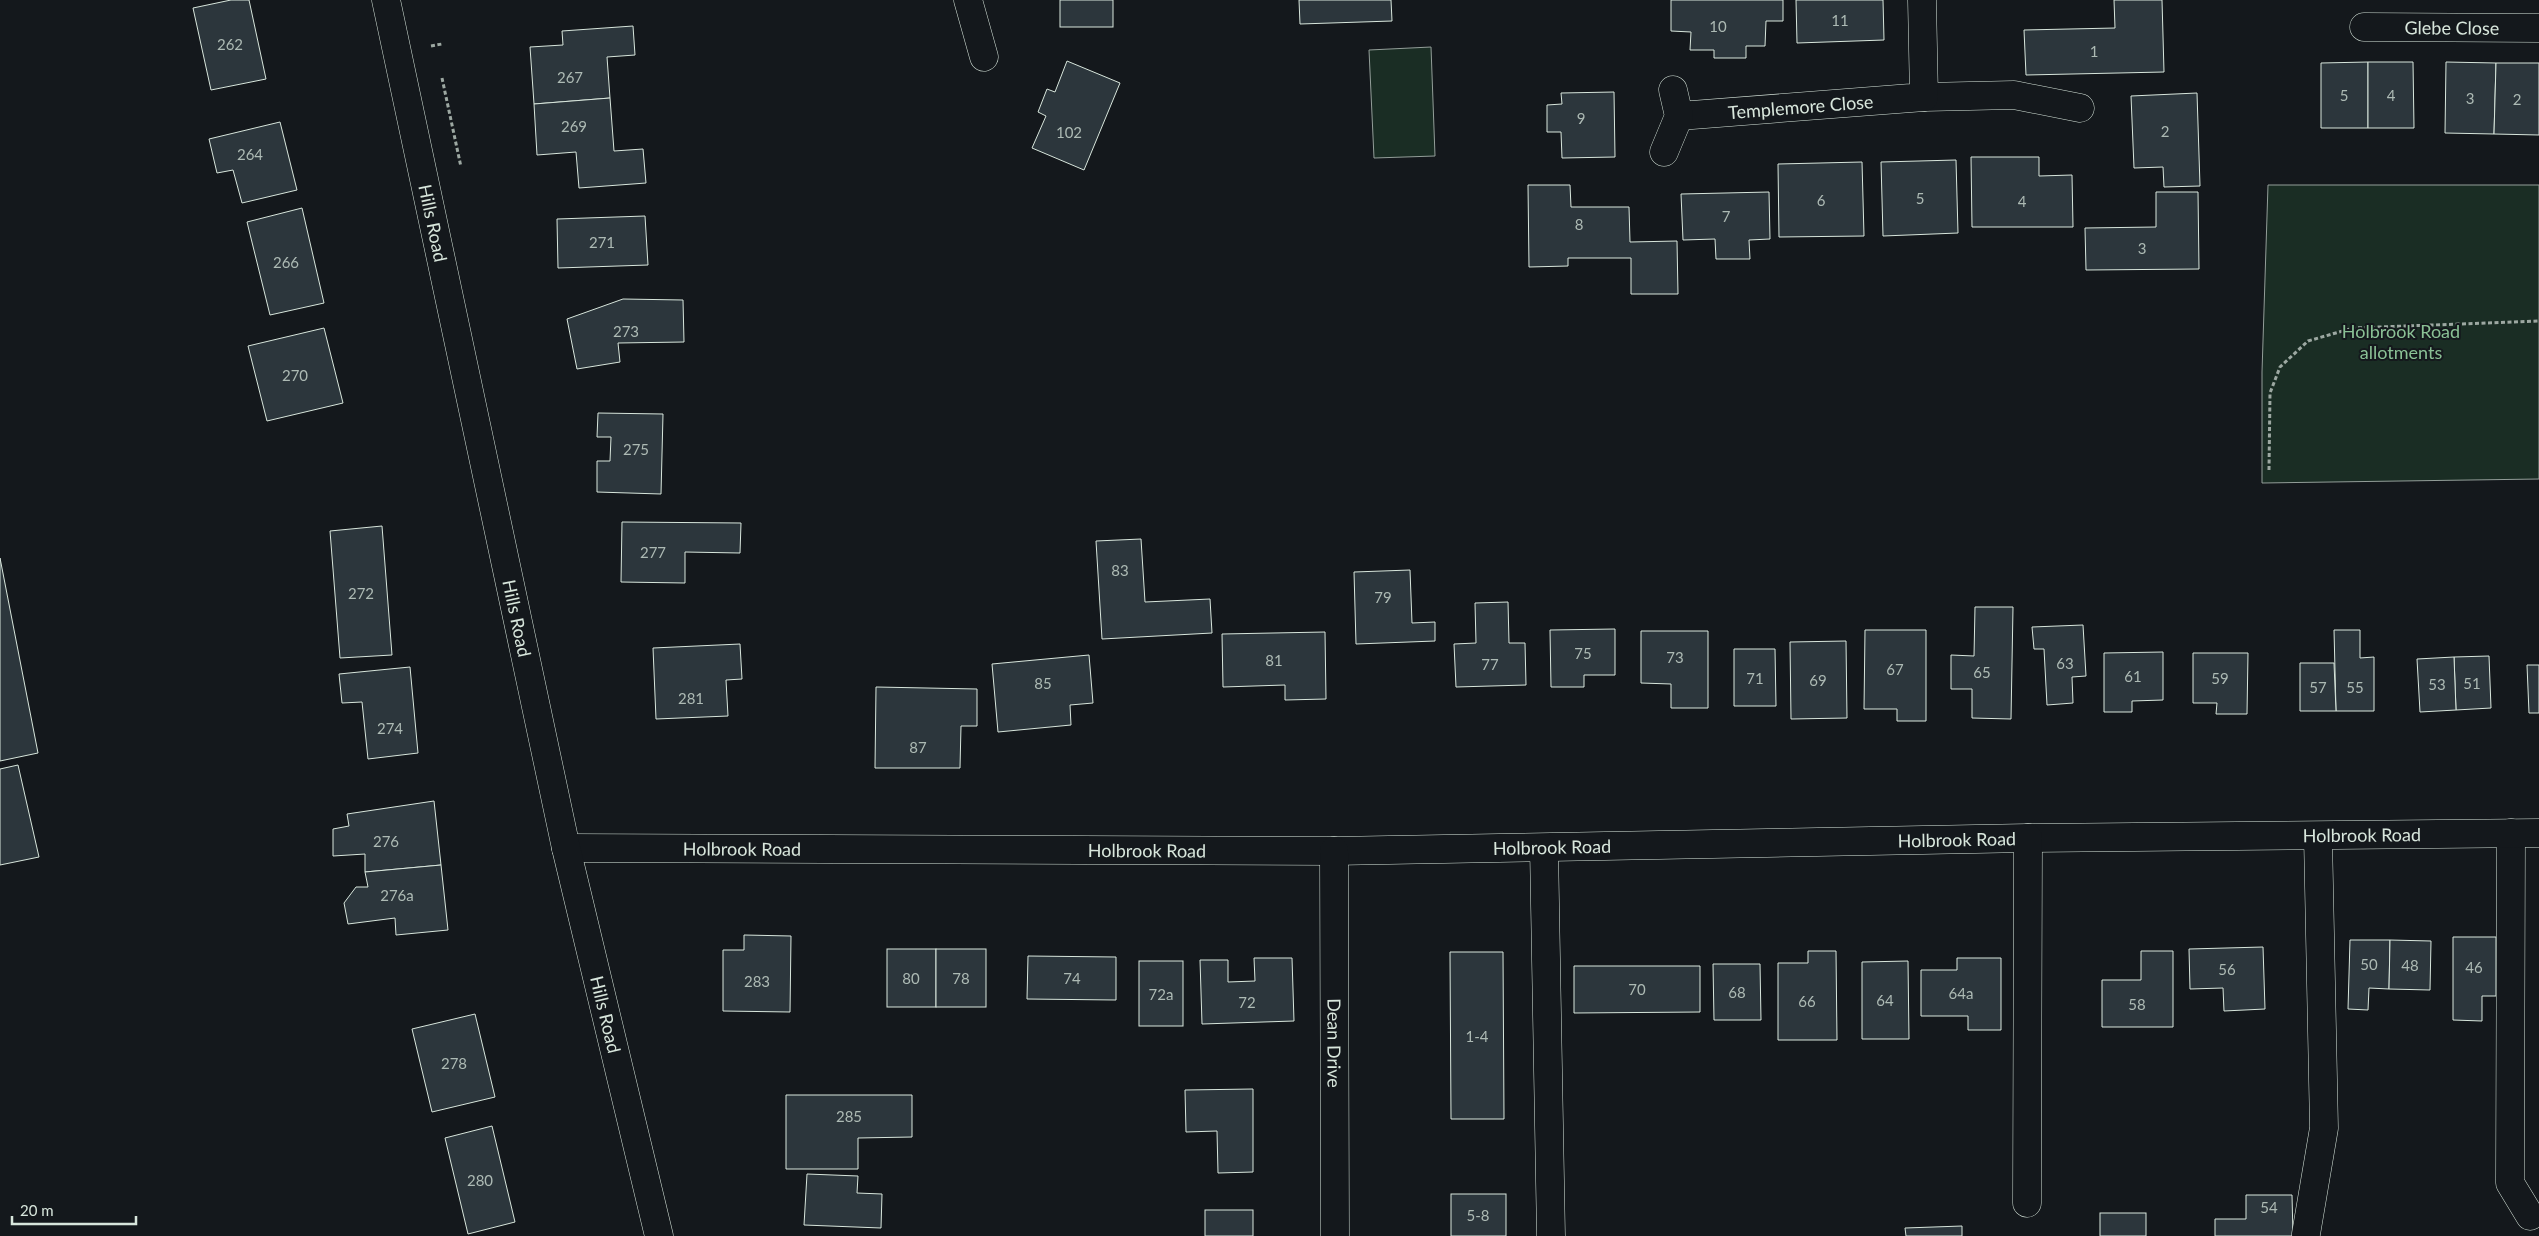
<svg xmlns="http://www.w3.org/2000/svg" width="2539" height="1236" font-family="Lato,sans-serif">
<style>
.green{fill:#1a2d24;stroke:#939e99}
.building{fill:#2c363c;stroke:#d8e6dc}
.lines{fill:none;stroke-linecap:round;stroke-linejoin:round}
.minor-casing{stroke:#d8e6dc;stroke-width:29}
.major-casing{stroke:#d8e6dc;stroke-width:29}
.path{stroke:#9da8a2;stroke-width:3;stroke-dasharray:4 2.5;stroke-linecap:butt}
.minor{stroke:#14181c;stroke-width:28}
.major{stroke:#14181c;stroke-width:28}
.labels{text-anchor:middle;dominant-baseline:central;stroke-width:4;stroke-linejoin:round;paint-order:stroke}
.number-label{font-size:15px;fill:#adbab4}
.street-label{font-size:18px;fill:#d8e6dc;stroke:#14181c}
.park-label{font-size:18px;fill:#8ac095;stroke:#14181c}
</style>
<rect width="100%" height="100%" fill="#14181c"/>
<g class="green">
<polygon points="1431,47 1435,156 1374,158 1369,50"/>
<polygon points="2268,185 2539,185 2539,479 2262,483 2262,372"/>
</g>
<g class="building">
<polygon points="231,0 249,0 266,79 211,90 193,8"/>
<rect x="1060" y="0" width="53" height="27"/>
<polygon points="1299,0 1391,0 1392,21 1300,24"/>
<polygon points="1671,0 1783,0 1783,21 1766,21 1765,46 1746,46 1746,58 1714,58 1714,50 1690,50 1691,32 1671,31"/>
<polygon points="1796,0 1883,0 1884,40 1797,43"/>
<polygon points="2114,0 2162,0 2164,72 2026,75 2024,30 2115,28"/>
<polygon points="633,26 635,55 607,57 610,98 534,104 530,47 563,45 562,31"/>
<polygon points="1067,61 1120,83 1084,170 1032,148 1046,116 1038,112 1047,89 1055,92"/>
<polygon points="2368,62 2368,128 2321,128 2321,63"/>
<polygon points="2368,62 2413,62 2414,128 2368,128"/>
<polygon points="2446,62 2496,63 2494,134 2445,133"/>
<polygon points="2496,63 2539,63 2539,135 2494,134"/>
<polygon points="1614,92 1615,157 1562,158 1561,132 1547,132 1547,105 1562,104 1561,93"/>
<polygon points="2197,93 2200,186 2164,187 2163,167 2134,168 2131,96"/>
<polygon points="610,98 614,151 643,149 646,183 579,188 576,152 537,155 534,104"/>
<polygon points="280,122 297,190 242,203 233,170 217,173 209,139"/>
<polygon points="1971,157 2039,157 2039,176 2072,175 2073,227 1972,227"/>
<polygon points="1956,160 1958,233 1883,236 1881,162"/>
<polygon points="1862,162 1864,236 1779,237 1778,164"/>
<polygon points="1528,185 1570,185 1571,207 1629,207 1630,242 1677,241 1678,294 1631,294 1631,258 1568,258 1568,266 1529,267"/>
<polygon points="1769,192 1770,239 1749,240 1750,259 1716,259 1715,239 1683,240 1681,194"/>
<polygon points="2156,192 2198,192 2199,269 2086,270 2085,228 2156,227"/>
<polygon points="302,208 324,303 270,315 247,222"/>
<polygon points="645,216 648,265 558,268 557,219"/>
<polygon points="623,299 683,300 684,342 618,343 620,362 577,369 567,319"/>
<polygon points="324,328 343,403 267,421 248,346"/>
<polygon points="598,413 663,414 661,494 597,492 597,461 610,461 611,437 597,437"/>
<polygon points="622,522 741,523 740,553 685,552 685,583 621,582"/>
<polygon points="382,526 392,655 340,658 330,531"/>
<polygon points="1141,539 1145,602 1210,599 1212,633 1102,639 1096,541"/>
<polygon points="0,558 38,753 0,761"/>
<polygon points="1410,570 1412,623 1435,622 1435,641 1356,644 1354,572"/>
<polygon points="1508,602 1509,643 1525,643 1526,685 1456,687 1454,644 1476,643 1475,603"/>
<polygon points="1975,607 2013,607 2011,719 1972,718 1972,689 1951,689 1951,655 1974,656"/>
<polygon points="2083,625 2086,676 2072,677 2073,703 2047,705 2044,649 2034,649 2032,627"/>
<polygon points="1615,629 1615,675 1584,675 1584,687 1551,687 1550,630"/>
<polygon points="1865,630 1926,630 1926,721 1897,721 1897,709 1864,709"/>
<polygon points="2334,630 2360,630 2360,658 2374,657 2374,711 2336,711"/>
<polygon points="1641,631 1708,631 1708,708 1671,708 1671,684 1641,683"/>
<polygon points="1325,632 1326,699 1285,700 1285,685 1223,687 1222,634"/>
<polygon points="1846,641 1847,718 1791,719 1790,642"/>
<polygon points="740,644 742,679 726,680 728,716 656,719 653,648"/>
<polygon points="1734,649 1775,649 1776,706 1734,706"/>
<polygon points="2163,652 2163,700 2132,701 2132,712 2104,712 2104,653"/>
<polygon points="2193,653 2248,653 2247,714 2216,714 2217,703 2193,703"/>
<polygon points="1089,655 1093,703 1070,705 1071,725 998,732 992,664"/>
<polygon points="2489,656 2491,708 2456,710 2454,657"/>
<polygon points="2454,657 2456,710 2420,712 2417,659"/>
<polygon points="2300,663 2334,663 2336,711 2300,711"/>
<polygon points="2527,665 2539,665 2539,713 2529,713"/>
<polygon points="410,667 418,753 368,759 362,702 342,703 339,674"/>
<polygon points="876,687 977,689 977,726 961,726 960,768 875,768"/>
<polygon points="18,765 39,857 0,865 0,769"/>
<polygon points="434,801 441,865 365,872 365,854 333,856 333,829 349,826 347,814"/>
<polygon points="441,865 448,930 396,935 395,918 348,924 344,903 356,887 368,887 365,872"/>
<polygon points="744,935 791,936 790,1012 723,1011 723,950 744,950"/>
<polygon points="2453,937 2496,937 2496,996 2482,996 2482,1021 2453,1020"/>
<polygon points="2350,940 2390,940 2389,989 2369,988 2368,1010 2348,1009"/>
<polygon points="2390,940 2431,941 2430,990 2389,989"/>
<polygon points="2263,947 2265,1009 2224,1011 2223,988 2190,989 2189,949"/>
<rect x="887" y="949" width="49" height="58"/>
<rect x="936" y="949" width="50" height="58"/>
<polygon points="1808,951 1836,951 1837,1040 1778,1040 1778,963 1808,963"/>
<polygon points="2141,951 2173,951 2173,1027 2102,1027 2102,980 2141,980"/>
<polygon points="1450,952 1503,952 1504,1119 1451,1119"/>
<polygon points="1028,956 1116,957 1116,1000 1027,999"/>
<polygon points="1254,958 1292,958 1294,1021 1202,1024 1200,960 1228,960 1228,982 1255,981"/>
<polygon points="1957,958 2001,958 2001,1030 1968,1030 1968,1016 1921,1016 1921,970 1957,970"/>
<rect x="1139" y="961" width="44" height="65"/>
<polygon points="1908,961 1909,1039 1862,1039 1862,962"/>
<polygon points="1713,964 1760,964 1761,1020 1714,1020"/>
<polygon points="1574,966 1700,966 1700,1012 1574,1013"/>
<polygon points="475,1014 495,1097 432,1112 412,1029"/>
<polygon points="1253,1089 1253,1172 1218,1173 1217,1131 1186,1132 1185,1090"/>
<polygon points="786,1095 912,1095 912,1137 858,1138 858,1169 786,1169"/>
<polygon points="492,1126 515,1222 468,1234 445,1138"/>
<polygon points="807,1174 858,1176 857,1193 882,1194 881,1228 804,1225"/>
<rect x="1451" y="1194" width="55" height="42"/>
<polygon points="2246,1195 2292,1195 2293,1236 2215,1236 2215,1219 2246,1219"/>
<rect x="1205" y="1210" width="48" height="26"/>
<rect x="2100" y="1213" width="46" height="23"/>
<polygon points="1962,1226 1962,1236 1906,1236 1905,1228"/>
</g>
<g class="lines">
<g class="minor-casing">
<g id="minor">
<polyline points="968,0 984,57"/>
<path id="s1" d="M2364 27 2539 28"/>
<polyline points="1924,97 2014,95 2080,108"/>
<path id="s2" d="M1679 116 1924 97 1922 0"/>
<polyline points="1664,152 1679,116 1673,90"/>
<polyline points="2511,833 2510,1183 2530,1216"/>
<path id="s3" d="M566 848 1334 851 2028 838 2539 833"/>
<polyline points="1544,848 1551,1236"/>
<path id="s4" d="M1334 851 1335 1236"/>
<polyline points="2027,1203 2028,838"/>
<polyline points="2306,1234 2324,1128 2318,837"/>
</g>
</g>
<g class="major-casing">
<g id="major">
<path id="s5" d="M386 0 566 848 659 1236"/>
</g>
</g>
<g class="path">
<polyline points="431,46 442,44"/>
<polyline points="442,78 461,167"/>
<polyline points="2269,470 2270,393 2280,367 2308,341 2353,328 2539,321"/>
</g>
<use href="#minor" class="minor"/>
<use href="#major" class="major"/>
</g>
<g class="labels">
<g class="number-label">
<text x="1840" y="20">11</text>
<text x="1718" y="26">10</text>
<text x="230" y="44">262</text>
<text x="2094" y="51">1</text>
<text x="570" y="77">267</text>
<text x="2344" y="95">5</text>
<text x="2391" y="95">4</text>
<text x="2470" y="98">3</text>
<text x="2517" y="99">2</text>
<text x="1581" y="118">9</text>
<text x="574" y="126">269</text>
<text x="2165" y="131">2</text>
<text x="1069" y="132">102</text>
<text x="250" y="154">264</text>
<text x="1920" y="198">5</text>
<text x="1821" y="200">6</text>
<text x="2022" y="201">4</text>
<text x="1726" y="216">7</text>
<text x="1579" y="224">8</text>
<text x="602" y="242">271</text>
<text x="2142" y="248">3</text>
<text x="286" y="262">266</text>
<text x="626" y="331">273</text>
<text x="295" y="375">270</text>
<text x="636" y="449">275</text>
<text x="653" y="552">277</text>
<text x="1120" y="570">83</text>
<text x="361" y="593">272</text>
<text x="1383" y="597">79</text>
<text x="1583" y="653">75</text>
<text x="1675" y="657">73</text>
<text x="1274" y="660">81</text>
<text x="2065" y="663">63</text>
<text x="1490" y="664">77</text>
<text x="1895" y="669">67</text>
<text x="1982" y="672">65</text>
<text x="2133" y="676">61</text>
<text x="1755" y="678">71</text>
<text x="2220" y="678">59</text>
<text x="1818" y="680">69</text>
<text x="1043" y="683">85</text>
<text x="2472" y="683">51</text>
<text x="2437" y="684">53</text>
<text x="2318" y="687">57</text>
<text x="2355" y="687">55</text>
<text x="691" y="698">281</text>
<text x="390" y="728">274</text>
<text x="918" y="747">87</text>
<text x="386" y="841">276</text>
<text x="397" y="895">276a</text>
<text x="2369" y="964">50</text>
<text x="2410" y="965">48</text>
<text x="2474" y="967">46</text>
<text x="2227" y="969">56</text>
<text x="911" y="978">80</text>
<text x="961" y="978">78</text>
<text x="1072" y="978">74</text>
<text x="757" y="981">283</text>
<text x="1637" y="989">70</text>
<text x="1737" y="992">68</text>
<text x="1961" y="993">64a</text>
<text x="1161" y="994">72a</text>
<text x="1885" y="1000">64</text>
<text x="1807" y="1001">66</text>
<text x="1247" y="1002">72</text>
<text x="2137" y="1004">58</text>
<text x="1477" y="1036">1-4</text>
<text x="454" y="1063">278</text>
<text x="849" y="1116">285</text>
<text x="480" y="1180">280</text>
<text x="2269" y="1207">54</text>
<text x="1478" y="1215">5-8</text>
</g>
<g class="street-label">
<text stroke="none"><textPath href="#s1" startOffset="88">Glebe Close</textPath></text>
<text stroke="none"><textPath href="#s2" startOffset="122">Templemore Close</textPath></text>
<text stroke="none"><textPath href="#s5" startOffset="228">Hills Road</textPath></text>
<text stroke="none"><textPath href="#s5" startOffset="632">Hills Road</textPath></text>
<text stroke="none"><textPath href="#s3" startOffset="1796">Holbrook Road</textPath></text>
<text stroke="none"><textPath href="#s3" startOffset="1391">Holbrook Road</textPath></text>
<text stroke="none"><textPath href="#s3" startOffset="986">Holbrook Road</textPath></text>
<text stroke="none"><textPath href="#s3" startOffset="176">Holbrook Road</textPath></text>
<text stroke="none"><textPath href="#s3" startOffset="581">Holbrook Road</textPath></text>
<text stroke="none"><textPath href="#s5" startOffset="1038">Hills Road</textPath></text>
<text stroke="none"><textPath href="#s4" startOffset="192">Dean Drive</textPath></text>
</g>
<g class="park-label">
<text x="2401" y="331">Holbrook Road<tspan x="2401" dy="21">allotments</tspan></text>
</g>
</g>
<path d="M12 1216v8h124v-8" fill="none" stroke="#d8e6dc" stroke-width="2.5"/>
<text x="20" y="1216" font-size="15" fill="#d8e6dc" stroke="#14181c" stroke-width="4" paint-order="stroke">20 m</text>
</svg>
